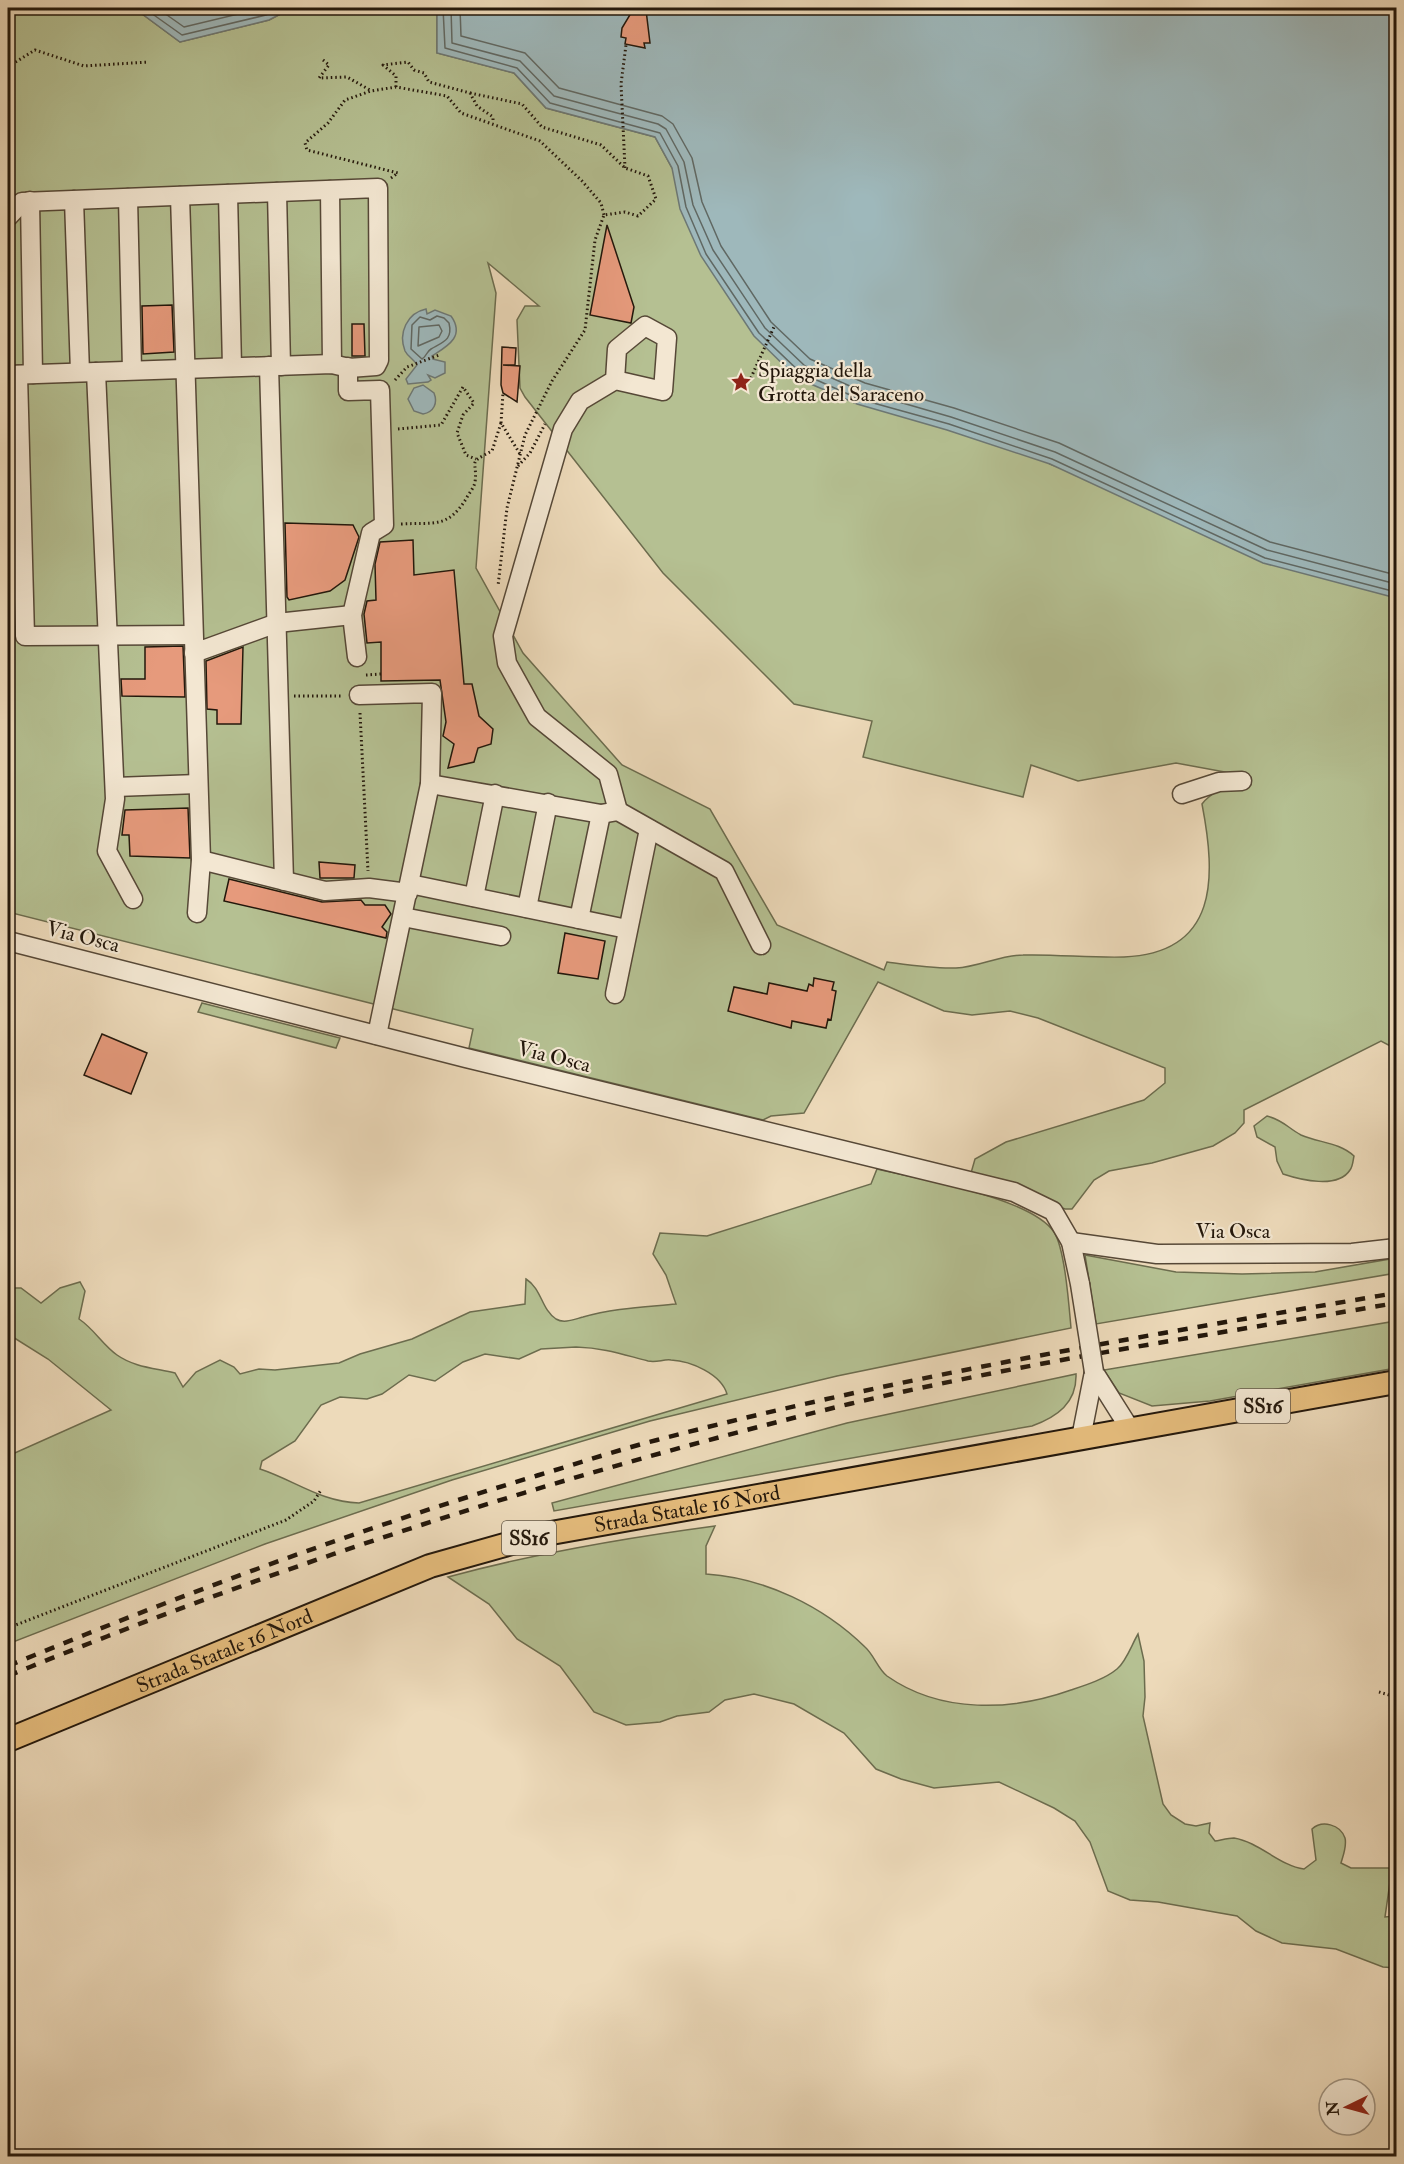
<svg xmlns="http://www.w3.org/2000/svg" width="1404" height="2164" font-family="'IM FELL Double Pica',serif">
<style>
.green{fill:#b5c092;stroke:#6c6c4e;stroke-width:1.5;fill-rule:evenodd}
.water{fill:#9eb8bb;stroke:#6d7875;stroke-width:1.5}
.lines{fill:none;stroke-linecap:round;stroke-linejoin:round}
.shore{stroke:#606863;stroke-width:1.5}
.building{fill:#e69a7c;stroke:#23170b;stroke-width:1.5}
.minor-casing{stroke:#564837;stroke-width:21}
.major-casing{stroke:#23170b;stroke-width:26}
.path{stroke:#23170b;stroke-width:3;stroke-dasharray:1.5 3;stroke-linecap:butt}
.minor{stroke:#f3e7d2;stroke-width:18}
.major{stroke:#e6bd7d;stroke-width:22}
.rail{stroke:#23170b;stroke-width:4.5;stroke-dasharray:10 10;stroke-linecap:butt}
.minor-bridge-casing{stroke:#564837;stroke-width:21;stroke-linecap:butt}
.minor-bridge{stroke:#f3e7d2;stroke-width:18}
.labels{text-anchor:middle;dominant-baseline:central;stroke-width:4.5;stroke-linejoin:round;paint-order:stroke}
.shield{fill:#f3e7d2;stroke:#615547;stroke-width:1.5}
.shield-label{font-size:20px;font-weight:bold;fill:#23170b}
.poi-label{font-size:21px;fill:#23170b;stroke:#f3e7d2;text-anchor:start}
.street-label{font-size:21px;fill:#23170b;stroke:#f3e7d2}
</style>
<rect width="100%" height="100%" fill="#eddaba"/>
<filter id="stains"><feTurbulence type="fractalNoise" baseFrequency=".00333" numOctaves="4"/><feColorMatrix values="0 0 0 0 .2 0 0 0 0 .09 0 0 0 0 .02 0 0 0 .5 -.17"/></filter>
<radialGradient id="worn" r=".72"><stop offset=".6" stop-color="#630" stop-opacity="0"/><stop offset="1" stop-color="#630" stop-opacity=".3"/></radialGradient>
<g class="green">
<path d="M8 8H134L180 42 269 20 292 8H437V53L514 73 546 108 655 137 672 168 1050 464 1396 596V1049L1381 1041 1244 1110V1123L1235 1133 1213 1146 1152 1163 1109 1171 1094 1180 1072 1209H1065L971 1173 975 1159 1006 1142 1144 1100 1165 1083V1068L1038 1018 1010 1011 972 1015 944 1011 878 982 804 1113 771 1116 763 1120 469 1048 473 1029 8 912ZM488 263 539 306H525L517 320 520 388 525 397 663 573 794 704 872 721 863 757 1023 797 1031 765 1078 781 1176 763 1241 775C1229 786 1210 792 1202 804 1216 877 1219 953 1124 957 1090 958 1056 954 1023 955 1000 955 979 967 956 968 934 969 909 965 887 962L884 970 777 925 710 809 622 765 523 653 476 568 496 293Z"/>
<polygon points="202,1003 340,1038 336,1048 198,1012"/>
<path d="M1267 1116C1283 1120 1288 1128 1301 1135 1319 1143 1339 1142 1354 1156 1353 1160 1353 1166 1350 1170 1338 1189 1301 1180 1283 1174L1277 1161 1275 1147 1257 1137 1254 1126Z"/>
<path d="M877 1169C918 1179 1030 1197 1054 1232 1065 1249 1069 1306 1071 1328L837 1376 650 1421 452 1480 265 1544 8 1644V1456L111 1410 48 1359 8 1334V1288H21L41 1303 60 1288 80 1282 85 1291 79 1319C94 1329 102 1344 117 1355 134 1367 154 1368 175 1373L183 1387 196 1372 220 1360 234 1367 240 1374 259 1369 275 1370 339 1363 360 1354 412 1339 470 1312 525 1304 526 1279C542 1289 541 1309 556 1319 564 1324 575 1319 583 1317 613 1308 645 1307 676 1304L666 1275 653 1254 660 1233 707 1236 871 1184ZM576 1347C605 1348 621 1354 648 1361 657 1363 663 1359 671 1360 691 1361 721 1374 727 1394L359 1503C321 1502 294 1480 260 1469L262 1461 295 1441 321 1405 340 1397 367 1399 382 1394 409 1375 435 1381 463 1362 485 1354 519 1359 541 1349Z"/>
<polygon points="1085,1255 1176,1272 1242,1274 1315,1272 1396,1258 1396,1273 1096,1324"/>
<polygon points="1396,1321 1396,1368 1210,1401 1152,1406 1119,1393 1104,1370"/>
<path d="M1076 1374C1077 1403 1057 1417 1032 1426L554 1511 552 1503 847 1423Z"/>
<path d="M715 1526 706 1546V1574C765 1578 823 1606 865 1647 874 1655 878 1669 887 1676 941 1714 1012 1711 1071 1690 1086 1685 1105 1679 1117 1669 1126 1662 1132 1644 1138 1634L1144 1661 1145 1697 1143 1716 1163 1804 1171 1815 1185 1824 1196 1826 1210 1823 1209 1833 1215 1841C1221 1840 1229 1838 1234 1838 1259 1842 1280 1866 1304 1869L1316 1860 1312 1829C1322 1820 1340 1824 1345 1838 1347 1846 1343 1856 1341 1863L1351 1868H1392L1385 1917 1396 1916V1968L1383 1967 1336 1949 1282 1943 1256 1931 1237 1916 1158 1902 1130 1900 1108 1891 1090 1842 1075 1821 1054 1808 999 1782 934 1788 901 1779 876 1769 844 1733 794 1704 754 1694 725 1700 709 1712 677 1716 660 1722 626 1725 594 1712 560 1666 517 1639 489 1604 448 1577C536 1553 625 1538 715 1526Z"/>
</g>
<g class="water">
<polygon points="134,8 292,8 269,20 180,42"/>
<polygon points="437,8 1396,8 1396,598 1263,563 1050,464 947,430 857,404 797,378 754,336 701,256 680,209 672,168 655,137 546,108 514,73 437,53"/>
<path d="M426 309 427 314 435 310 451 316C466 337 446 347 432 356L433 359 445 362V373L435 378 428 375 431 380 428 382 408 384 406 379 417 365C414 359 408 357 405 351 398 333 407 313 426 309Z"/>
<path d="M423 385 434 393C438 403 434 412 423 414L414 411 408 399 414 388Z"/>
</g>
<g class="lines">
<g class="shore">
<polyline points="144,8 182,35 266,15 279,8"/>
<polyline points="157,8 184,27 263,8"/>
<polyline points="443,8 445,48 517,68 550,103 660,133 678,166 686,207 706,254 759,333 801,373 859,399 949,424 1052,459 1265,558 1396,592"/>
<polyline points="451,8 452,43 520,61 554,96 658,124 666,129 684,162 693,205 713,250 765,328 805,366 861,391 951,417 1055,452 1267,550 1396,584"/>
<polyline points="460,8 461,36 525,53 559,88 662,116 673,124 692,158 702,202 721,246 771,322 810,359 865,383 954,408 1059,443 1270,542 1396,575"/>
<path d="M437 316 444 318 449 323C453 340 443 342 431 349 426 352 427 356 422 359L411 349 412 325 420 317 430 320Z"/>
<polygon points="439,325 442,331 439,337 418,346 419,327"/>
</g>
</g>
<g class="building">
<polygon points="634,8 646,10 650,43 644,43 645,48 625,44 626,38 621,37 622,28"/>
<polygon points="607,225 634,307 631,323 590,315"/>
<polygon points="172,305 174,352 143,354 142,306"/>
<polygon points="352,324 364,324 365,356 352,356"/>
<polygon points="502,347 516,348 515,365 503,365 520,366 517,402 503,393 501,385"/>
<polygon points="285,523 353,525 359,537 345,580 330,591 289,600 287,597"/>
<polygon points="413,540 414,575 454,570 464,684 472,684 479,716 493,729 491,744 478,748 474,762 448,768 454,744 443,736 446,722 440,680 381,681 381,642 367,643 364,614 367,601 376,600 375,564 380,542"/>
<polygon points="183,646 185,697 122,696 121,679 145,679 145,647"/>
<polygon points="243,647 241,724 217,724 217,710 207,709 206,661"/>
<polygon points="188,808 190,858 130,856 129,835 122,835 125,810"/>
<polygon points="319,862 355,865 354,878 320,878"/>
<polygon points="229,879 322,902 361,900 365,905 385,905 391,914 382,927 387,932 386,938 224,901"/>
<polygon points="565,933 605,941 598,979 558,973"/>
<polygon points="814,978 834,982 832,990 836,991 831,1020 828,1019 826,1028 792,1021 791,1028 728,1011 734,987 767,994 769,983 807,991 809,984 813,986"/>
<polygon points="102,1034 147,1053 131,1094 84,1075"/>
</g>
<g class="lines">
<g class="minor-casing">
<g id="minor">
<polyline points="330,190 332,364"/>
<polyline points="277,192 281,366"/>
<polyline points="228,194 232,367"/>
<polyline points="180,196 201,860 197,913"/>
<polyline points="128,198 132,370"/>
<polyline points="74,200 80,372"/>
<polyline points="30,201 33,374"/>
<polyline points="8,217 22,202 378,188 379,360 376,366 349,368 332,364 8,375"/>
<polyline points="269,366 284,881"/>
<polyline points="348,367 348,391 380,390 384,525 371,533 352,615 357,657"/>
<polyline points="96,372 115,799 107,851 133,899"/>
<polyline points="18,375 25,636 193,635"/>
<polyline points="615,380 617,349 645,326 667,338 663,391 615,380 580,401 563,429 503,636 507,663 537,717 608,774 618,811"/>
<polyline points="194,653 277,623 352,615"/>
<polyline points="359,695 432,693 430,784 377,1035"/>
<polyline points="430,784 601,814 618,811 724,871 761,945"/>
<polyline points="115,787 198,784"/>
<polyline points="1182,794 1219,782 1242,781"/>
<polyline points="201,860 325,891 369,888 408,893"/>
<polyline points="410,884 627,929"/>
<polyline points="474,897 495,794"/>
<polyline points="527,908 548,803"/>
<polyline points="403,917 501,936"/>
<polyline points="579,919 601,814"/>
<polyline points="8,941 466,1058 1014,1192 1053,1211 1071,1242 1080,1284"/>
<polyline points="615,994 649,829"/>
<polyline points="1071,1242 1157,1254 1352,1253 1396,1248"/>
<polyline points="1094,1372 1130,1429"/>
<polyline points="1081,1438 1094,1372"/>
</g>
</g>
<g class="major-casing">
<g id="major">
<path id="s1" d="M8 1740 430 1566 540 1535 1396 1382"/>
</g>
</g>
<g class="path">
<polyline points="323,60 329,65 319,78 347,77 370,90"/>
<polyline points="8,78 14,63 35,50 84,66 149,62"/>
<polyline points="396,87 396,76 383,65 408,62 414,70 424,73 429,82 470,93 477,106 493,117 493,122"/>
<polyline points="470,93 522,104 542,127 601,145 625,168 648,176 656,199 638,216 625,212 604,215 595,240 585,330 552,381 525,435 507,508 498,586"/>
<polyline points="625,168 621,84 626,45"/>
<polyline points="391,178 398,173 307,150 305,143 328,123 345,100 371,91 396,87 447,96 461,113 540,141 582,181 601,203 604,215"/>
<polyline points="395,380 407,367 439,355"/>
<polyline points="749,382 774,327"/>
<polyline points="501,423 503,393"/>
<polyline points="398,429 441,425 463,387 474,403 463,415 457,433 466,455 476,459"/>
<polyline points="518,466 530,453 545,424"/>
<path d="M401 524C434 522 447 529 466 499 469 493 474 488 475 482 478 460 466 464 492 451L501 423 520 454"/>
<polyline points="366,675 381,674"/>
<polyline points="294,696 342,696"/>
<polyline points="360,713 368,871"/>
<polyline points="8,1628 286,1520 314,1501 321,1490"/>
<polyline points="1379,1692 1396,1697"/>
</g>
<use href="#minor" class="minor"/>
<use href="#major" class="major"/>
<g class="rail">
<path d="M8 1666C182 1594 359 1529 539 1475 579 1463 618 1450 657 1440 901 1376 1149 1335 1396 1293"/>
<path d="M8 1676C278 1565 557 1476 841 1406 1024 1362 1211 1335 1396 1303"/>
</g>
<g class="minor-bridge-casing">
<polyline id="minor-bridge" points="1080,1284 1094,1372"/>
</g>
<use href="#minor-bridge" class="minor-bridge"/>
</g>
<defs>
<g id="sight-bare" transform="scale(1.62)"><path d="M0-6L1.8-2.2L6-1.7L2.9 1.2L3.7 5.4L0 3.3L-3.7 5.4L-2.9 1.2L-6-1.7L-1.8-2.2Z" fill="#8f2418" stroke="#f3e7d2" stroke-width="2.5" paint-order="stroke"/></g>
</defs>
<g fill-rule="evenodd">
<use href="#sight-bare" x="741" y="382"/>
</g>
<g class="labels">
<g class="shield">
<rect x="1236" y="1389" width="54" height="34" rx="4.5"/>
<rect x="502" y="1521" width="54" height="34" rx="4.5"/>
</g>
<g class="shield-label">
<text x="1263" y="1406">SS16</text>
<text x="529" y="1538">SS16</text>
</g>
<g class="poi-label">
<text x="758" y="370">Spiaggia della<tspan x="758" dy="24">Grotta del Saraceno</tspan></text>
</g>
<g class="street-label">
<text transform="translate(83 937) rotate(14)">Via Osca</text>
<text transform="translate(554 1057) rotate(14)">Via Osca</text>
<text x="1233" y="1231">Via Osca</text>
<text stroke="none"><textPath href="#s1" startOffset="720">Strada Statale 16 Nord</textPath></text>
<text stroke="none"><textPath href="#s1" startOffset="234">Strada Statale 16 Nord</textPath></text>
</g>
</g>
<rect width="1404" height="2164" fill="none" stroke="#eddaba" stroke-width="30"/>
<rect x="9" y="9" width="1386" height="2146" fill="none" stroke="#23170b" stroke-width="3"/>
<rect x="15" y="15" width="1374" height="2134" fill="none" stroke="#23170b" stroke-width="1.5"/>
<g transform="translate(1347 2107) rotate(265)"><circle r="28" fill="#f3e7d2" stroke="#a09482" stroke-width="1.5"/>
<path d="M0-4.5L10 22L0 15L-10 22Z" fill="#8f2418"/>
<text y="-9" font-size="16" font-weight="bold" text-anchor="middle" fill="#23170b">N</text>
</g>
<rect width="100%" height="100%" filter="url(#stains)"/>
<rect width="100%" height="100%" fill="url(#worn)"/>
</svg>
